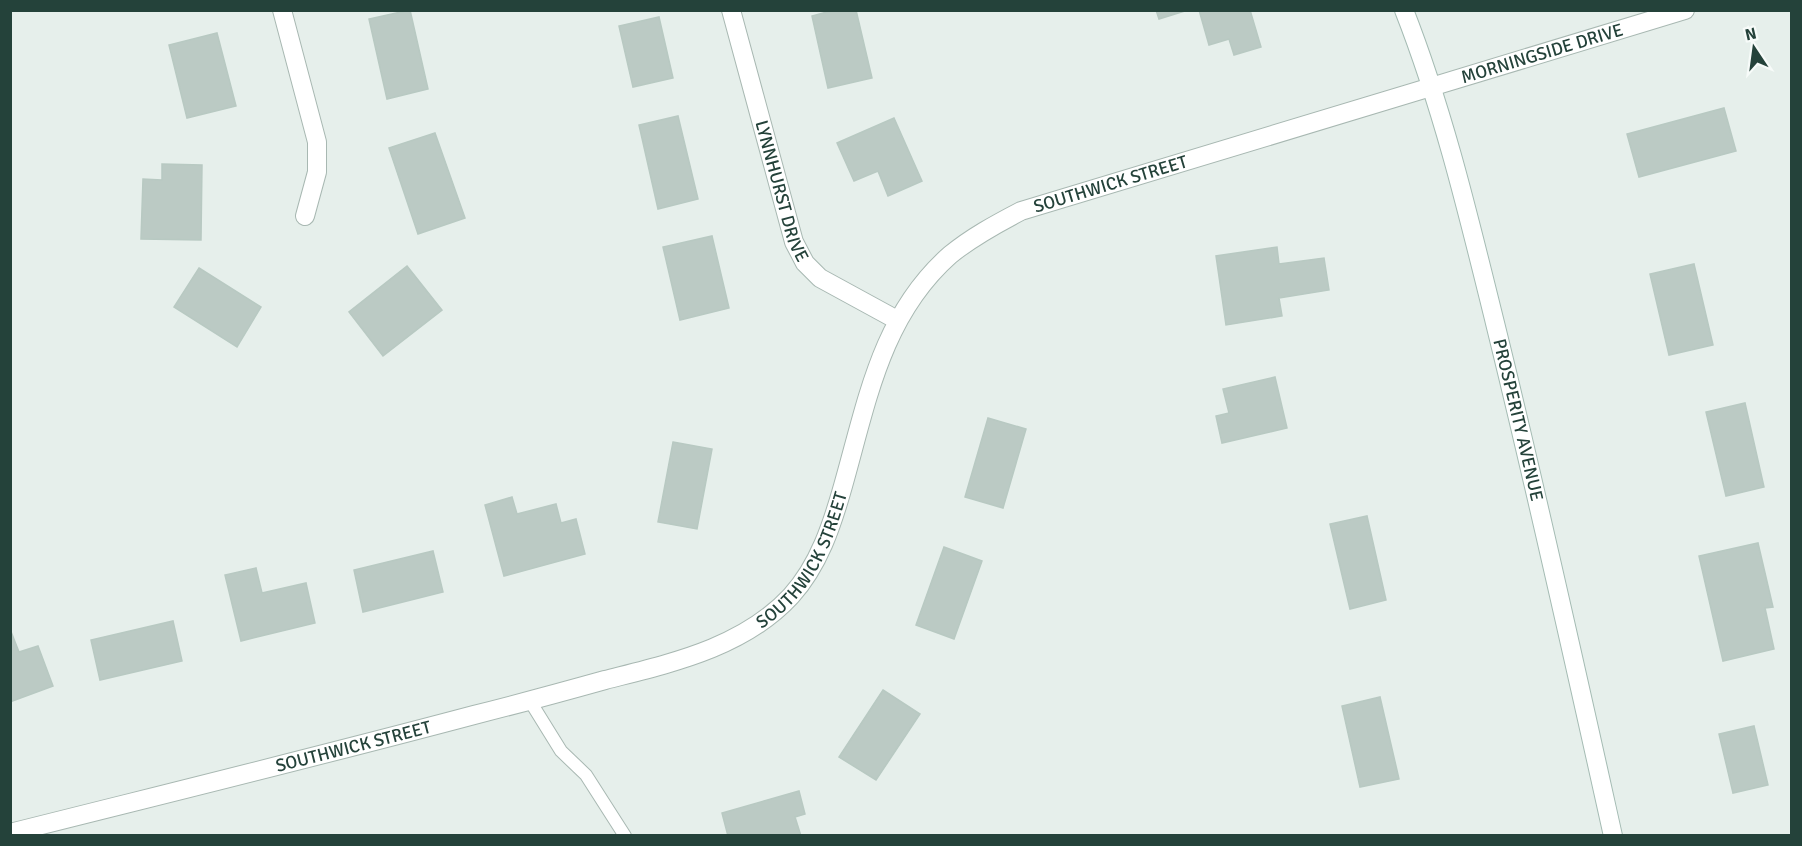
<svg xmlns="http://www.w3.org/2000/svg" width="1802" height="846" font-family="Signika,sans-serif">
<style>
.building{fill:#bbcac4;stroke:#b8c9c2;stroke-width:1.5}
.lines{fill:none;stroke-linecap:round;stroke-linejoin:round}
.service-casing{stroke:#a8b8b2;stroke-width:14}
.minor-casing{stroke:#a8b8b2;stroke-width:20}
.tertiary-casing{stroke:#a8b8b2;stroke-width:20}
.secondary-casing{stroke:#a4bbb3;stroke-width:20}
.service{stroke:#fff;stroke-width:12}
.minor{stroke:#fff;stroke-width:18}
.tertiary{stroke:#fff;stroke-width:18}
.secondary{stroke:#fff;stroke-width:18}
.labels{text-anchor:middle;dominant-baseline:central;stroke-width:6;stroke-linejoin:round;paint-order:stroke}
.street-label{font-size:18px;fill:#24423a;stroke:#f7fbf9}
</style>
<rect width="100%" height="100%" fill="#e6efeb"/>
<g class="building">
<polygon points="410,10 428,89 387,99 369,19"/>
<polygon points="834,10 856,10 872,78 828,88 812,16"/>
<polygon points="1156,10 1188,10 1159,19"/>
<polygon points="1199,10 1250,10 1261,47 1234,55 1229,39 1209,45"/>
<polygon points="659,17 673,78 633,87 619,26"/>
<polygon points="217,33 236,106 187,118 169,45"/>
<polygon points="1724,108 1736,151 1639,177 1627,134"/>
<polygon points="678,116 698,199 658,209 639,125"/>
<polygon points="894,118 922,181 888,196 878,171 854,181 837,143"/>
<polygon points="435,133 465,218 418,234 389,148"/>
<polygon points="162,164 202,165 201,240 141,239 143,179 162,180"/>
<polygon points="712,236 729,308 680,320 663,247"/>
<polygon points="1277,247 1279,264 1324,258 1329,290 1279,298 1282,316 1226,325 1216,256"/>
<polygon points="1694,264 1713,345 1669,355 1650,274"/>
<polygon points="407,266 442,310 383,356 349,312"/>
<polygon points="199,268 261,307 237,347 174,307"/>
<polygon points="1275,377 1287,428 1222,443 1216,416 1229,413 1223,389"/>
<polygon points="1745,403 1764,487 1726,496 1706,412"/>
<polygon points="988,418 1026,429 1003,508 965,497"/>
<polygon points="673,442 712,449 697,529 658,522"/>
<polygon points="512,497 517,514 556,504 561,523 576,519 585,554 504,576 485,505"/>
<polygon points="1367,516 1386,600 1350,609 1330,524"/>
<polygon points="1758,543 1773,607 1765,608 1774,649 1723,661 1699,556"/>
<polygon points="944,547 982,561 954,639 916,625"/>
<polygon points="433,551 443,592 363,612 354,570"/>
<polygon points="256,568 262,593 306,583 315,623 241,641 225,575"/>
<polygon points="173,621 182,661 100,680 91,640"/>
<polygon points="10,629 19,652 38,646 53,686 10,702"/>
<polygon points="883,690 920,714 876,780 839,757"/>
<polygon points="1380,697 1399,779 1360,787 1342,706"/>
<polygon points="1754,726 1768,785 1733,793 1719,734"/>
<polygon points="799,791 805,814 795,817 801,836 728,836 722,813"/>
</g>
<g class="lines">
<g class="service-casing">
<polyline id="service" points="530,701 561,751 586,775 625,836"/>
</g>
<g class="minor-casing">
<g id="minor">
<polyline points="282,10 317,142 317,172 305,216"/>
<path id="s1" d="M731 10 794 242 805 263 820 278 897 320"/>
<path id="s2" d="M1431 87 1685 10"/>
</g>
</g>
<g class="tertiary-casing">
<g id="tertiary">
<path id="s3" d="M10 833C165 794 320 756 474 715 518 704 562 692 605 680 671 663 743 648 791 596 819 565 832 525 843 486 867 402 881 316 950 255 972 237 996 224 1021 211L1431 87"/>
</g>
</g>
<g class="secondary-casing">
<g id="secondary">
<path id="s4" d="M1404 10C1444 112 1469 218 1495 323 1537 493 1575 665 1613 836"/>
</g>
</g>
<use href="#service" class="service"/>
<use href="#minor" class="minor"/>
<use href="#tertiary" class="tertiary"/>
<use href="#secondary" class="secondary"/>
</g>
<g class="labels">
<g class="street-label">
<text stroke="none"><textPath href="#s2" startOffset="116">MORNINGSIDE DRIVE</textPath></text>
<text stroke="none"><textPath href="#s3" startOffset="1380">SOUTHWICK STREET</textPath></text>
<text stroke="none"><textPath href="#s1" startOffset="188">LYNNHURST DRIVE</textPath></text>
<text stroke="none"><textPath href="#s4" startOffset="426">PROSPERITY AVENUE</textPath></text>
<text stroke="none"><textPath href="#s3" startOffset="858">SOUTHWICK STREET</textPath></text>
<text stroke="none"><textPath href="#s3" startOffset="354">SOUTHWICK STREET</textPath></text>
</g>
</g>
<rect width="1802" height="846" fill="none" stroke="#24423a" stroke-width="24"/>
<g transform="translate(1754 48) rotate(347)" stroke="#f7fbf9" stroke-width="4.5" paint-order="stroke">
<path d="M0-4.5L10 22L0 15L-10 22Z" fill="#24423a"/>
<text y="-9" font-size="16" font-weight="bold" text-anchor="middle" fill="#24423a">N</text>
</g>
</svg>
